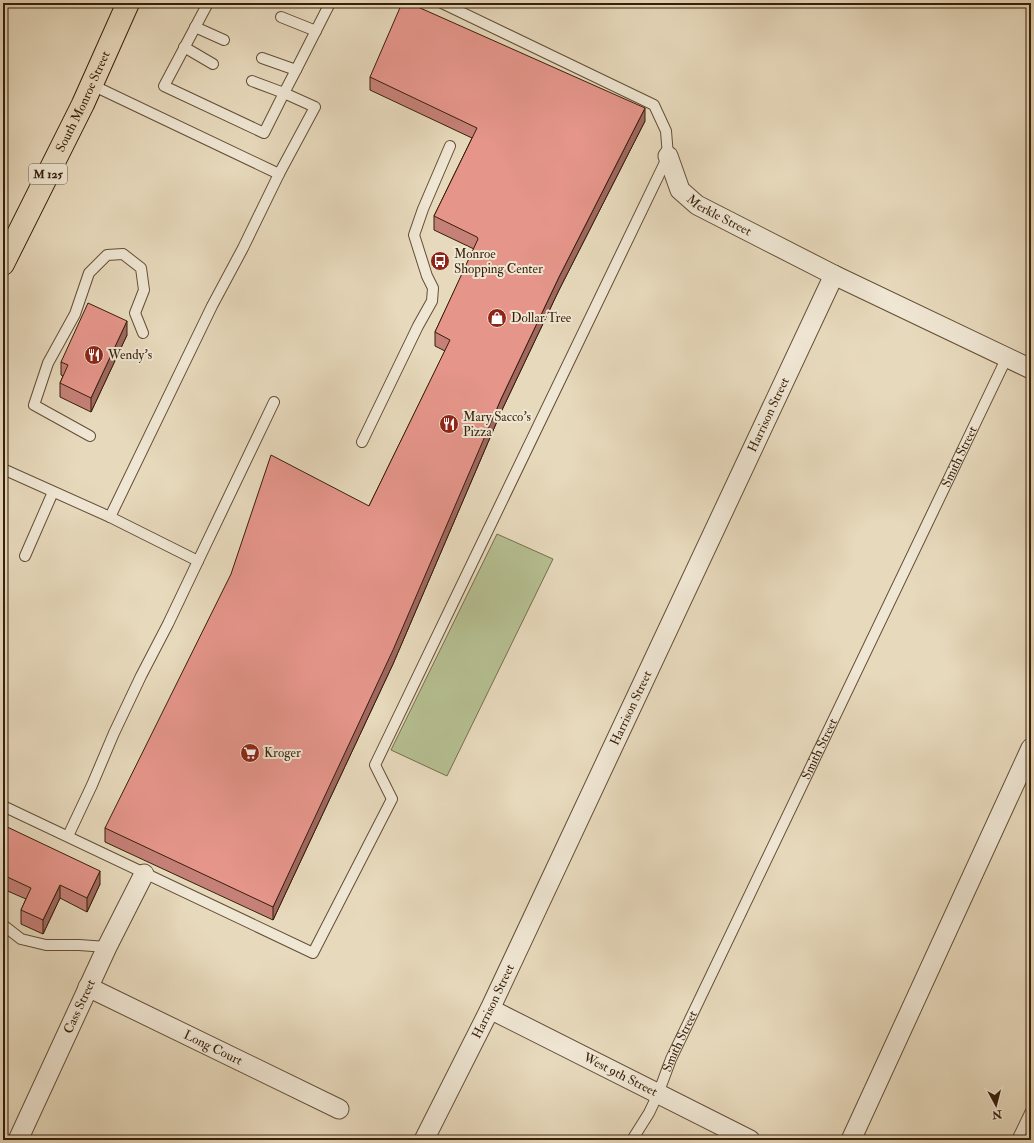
<svg xmlns="http://www.w3.org/2000/svg" width="1034" height="1143" font-family="'IM FELL Double Pica',serif">
<style>
.green{fill:#b5bf91;stroke:#766f4d}
.lines{fill:none;stroke-linecap:round;stroke-linejoin:round}
.lane-casing{stroke:#634e36;stroke-width:12}
.street-casing{stroke:#634e36;stroke-width:21}
.primary-casing{stroke:#371f09;stroke-width:24}
.lane{stroke:#efe6d3;stroke-width:10}
.street{stroke:#efe6d3;stroke-width:19}
.primary{stroke:#e7d9bc;stroke-width:22}
.wall{fill:#c58077;stroke:#371f09}
.shaded-wall{fill:#a06861;stroke:#371f09}
.building{fill:#e5958a;stroke:#371f09}
.labels{text-anchor:middle;dominant-baseline:central;stroke-width:4;stroke-linejoin:round;paint-order:stroke}
.shield{fill:#efe6d3;stroke:#6e5b46;stroke-width:1}
.shield-label{font-size:12px;font-weight:bold;fill:#371f09}
.street-label{font-size:13px;fill:#371f09;stroke:#efe6d3}
.poi-label{font-size:13px;fill:#371f09;stroke:#efe6d3;text-anchor:start}
</style>
<rect width="100%" height="100%" fill="#e7d9bc"/>
<filter id="stains"><feTurbulence type="fractalNoise" baseFrequency=".005" numOctaves="4"/><feColorMatrix values="0 0 0 0 .2 0 0 0 0 .09 0 0 0 0 .02 0 0 0 .5 -.17"/></filter>
<radialGradient id="worn" r=".72"><stop offset=".6" stop-color="#630" stop-opacity="0"/><stop offset="1" stop-color="#630" stop-opacity=".3"/></radialGradient>
<polygon class="green" points="497,534 553,559 447,776 391,750"/>
<g class="lines">
<g class="lane-casing">
<g id="lane">
<polyline points="208,3 164,86 264,133 284,93 252,81"/>
<polyline points="281,17 316,31"/>
<polyline points="195,27 224,40"/>
<polyline points="184,47 213,64"/>
<polyline points="296,70 330,3"/>
<polyline points="92,85 279,174"/>
<polyline points="90,436 34,405 48,363 75,314 89,273 107,255 123,254 141,268 144,290 135,313 143,333"/>
<polyline points="362,442 418,326 432,301 433,288 427,276 414,235 423,209 450,146"/>
<polyline points="3,469 110,517 198,561 274,402"/>
<polyline points="110,517 212,306 243,248 279,174 315,107 284,93 296,70 262,58"/>
<polyline points="25,556 53,492"/>
<polyline points="3,806 313,953 392,799 375,765 668,156 666,131 654,105 442,3"/>
<polyline points="68,836 92,785 114,733 141,676 168,624 198,561"/>
<polyline points="3,925 21,939 46,945 79,945 107,947"/>
<path id="s1" d="M632 1140 649 1113 658 1094 671 1059 1007 357"/>
<polyline points="1017,1140 1031,1111"/>
</g>
</g>
<g class="street-casing">
<g id="street">
<path id="s2" d="M668 156 680 190 697 205 834 275 1031 369"/>
<path id="s3" d="M88 987 339 1109"/>
<path id="s4" d="M490 1009 750 1140"/>
<path id="s5" d="M18 1140 107 947 144 874"/>
<path id="s6" d="M424 1140 490 1009 834 275"/>
<polyline points="851,1140 1031,748"/>
</g>
</g>
<g class="primary-casing">
<g id="primary">
<path id="s7" d="M3 264 83 104 128 3"/>
</g>
</g>
<use href="#lane" class="lane"/>
<use href="#street" class="street"/>
<use href="#primary" class="primary"/>
</g>
<g class="wall">
<polygon points="370,77 645,121 559,290 501,412 393,664 273,920 105,842 105,828 369,506 445,351 435,346 435,332 474,249 434,230 434,216 472,138 370,90"/>
<polygon points="127,335 91,412 60,397 60,383 63,376 61,375 61,362"/>
<polygon points="3,825 100,884 87,912 60,898 43,934 21,924 21,910 26,899 3,889"/>
</g>
<g class="shaded-wall">
<polygon points="645,108 645,121 559,290 501,412 393,664 273,920 273,907 501,399 559,277"/>
<polygon points="127,321 127,335 91,412 91,398"/>
<polygon points="100,871 100,884 87,912 87,898"/>
<polygon points="60,885 60,898 43,934 43,920"/>
</g>
<g class="building">
<polygon points="402,3 409,3 645,108 559,277 501,399 393,650 273,907 105,828 231,574 271,455 369,506 450,340 435,332 478,239 477,237 434,216 477,128 370,77"/>
<polygon points="88,303 127,321 91,398 60,383 68,365 61,362"/>
<polygon points="3,825 100,871 87,898 60,885 43,920 21,910 31,888 3,875"/>
</g>
<defs>
<g id="bus-disc" transform="scale(1)"><circle r="9.5" fill="#8f2418" stroke="#efe6d3"/><path d="M-5-6H5V4H4V6H2V4H-2V6H-4V4H-5ZM-3.5-4V0h7V-4ZM-3.5 1.2v1.5H-2V1.2ZM2 1.2v1.5H3.5V1.2Z" fill="#fff"/></g>
<g id="shop-disc" transform="scale(1)"><circle r="9.5" fill="#8f2418" stroke="#efe6d3"/><path d="M-5-2.5h2.3a2.7 3.5 0 0 1 5.4 0H5L5.5 6h-11ZM-1.5-2.5h3a1.5 2.3 0 0 0-3 0Z" fill="#fff"/></g>
<g id="restaurant-disc" transform="scale(1)"><circle r="9.5" fill="#8f2418" stroke="#efe6d3"/><path d="M-5-6h1v4h1v-4h1v4h1v-4h1v5L-1.5 .5V6h-2V.5L-5-1ZM5-6V6H3V1.5H1.5Q1.5-4 5-6Z" fill="#fff"/></g>
<g id="supermarket-disc" transform="scale(1)"><circle r="9.5" fill="#8f2418" stroke="#efe6d3"/><path d="M-6-5.5h2.5l.6 2H6L4.5 2H-2.5L-4.4-4H-6ZM-1.5 3.2a1.3 1.3 0 1 0 .1 0ZM3 3.2a1.3 1.3 0 1 0 .1 0Z" fill="#fff"/></g>
</defs>
<g fill-rule="evenodd">
<use href="#bus-disc" x="440" y="261"/>
<use href="#shop-disc" x="497" y="318"/>
<use href="#restaurant-disc" x="94" y="355"/>
<use href="#restaurant-disc" x="449" y="424"/>
<use href="#supermarket-disc" x="250" y="753"/>
</g>
<g class="labels">
<rect class="shield" x="29" y="164" width="38" height="20" rx="3"/>
<g class="shield-label">
<text x="48" y="174">M 125</text>
</g>
<g class="street-label">
<text stroke="none"><textPath href="#s7" startOffset="181">South Monroe Street</textPath></text>
<text stroke="none"><textPath href="#s2" startOffset="83">Merkle Street</textPath></text>
<text stroke="none"><textPath href="#s6" startOffset="803">Harrison Street</textPath></text>
<text stroke="none"><textPath href="#s1" startOffset="758">Smith Street</textPath></text>
<text stroke="none"><textPath href="#s6" startOffset="479">Harrison Street</textPath></text>
<text stroke="none"><textPath href="#s1" startOffset="434">Smith Street</textPath></text>
<text stroke="none"><textPath href="#s6" startOffset="155">Harrison Street</textPath></text>
<text stroke="none"><textPath href="#s5" startOffset="147">Cass Street</textPath></text>
<text stroke="none"><textPath href="#s1" startOffset="110">Smith Street</textPath></text>
<text stroke="none"><textPath href="#s3" startOffset="139">Long Court</textPath></text>
<text stroke="none"><textPath href="#s4" startOffset="146">West 9th Street</textPath></text>
</g>
<g class="poi-label">
<text x="454" y="254">Monroe<tspan x="454" dy="15">Shopping Center</tspan></text>
<text x="511" y="318">Dollar Tree</text>
<text x="108" y="355">Wendy's</text>
<text x="463" y="417">Mary Sacco's<tspan x="463" dy="15">Pizza</tspan></text>
<text x="264" y="753">Kroger</text>
</g>
</g>
<rect width="1034" height="1143" fill="none" stroke="#e7d9bc" stroke-width="16"/>
<rect x="4" y="4" width="1026" height="1135" fill="none" stroke="#371f09" stroke-width="2"/>
<rect x="8" y="8" width="1018" height="1127" fill="none" stroke="#371f09"/>
<g transform="translate(996 1105) rotate(173)" stroke="#efe6d3" stroke-width="3" paint-order="stroke">
<path d="M0-3L7 15L0 10L-7 15Z" fill="#371f09"/>
<text y="-6" font-size="11" font-weight="bold" text-anchor="middle" fill="#371f09">N</text>
</g>
<rect width="100%" height="100%" filter="url(#stains)"/>
<rect width="100%" height="100%" fill="url(#worn)"/>
</svg>
